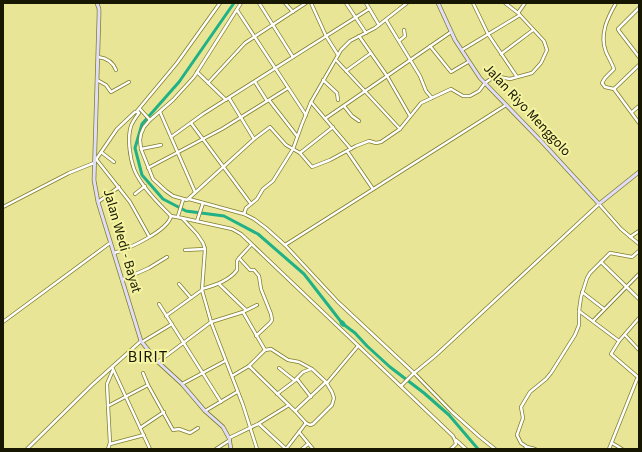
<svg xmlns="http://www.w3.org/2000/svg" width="642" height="452" font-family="'Source Sans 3',sans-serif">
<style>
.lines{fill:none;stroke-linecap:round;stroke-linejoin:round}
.canal{stroke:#21b187;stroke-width:3}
.river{stroke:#21b187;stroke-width:5}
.street-casing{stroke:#807d2c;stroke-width:4}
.secondary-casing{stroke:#807d2c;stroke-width:4.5}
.street{stroke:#fff;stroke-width:2.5}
.secondary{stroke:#e0ddfb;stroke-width:3}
.labels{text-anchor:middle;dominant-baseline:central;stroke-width:4;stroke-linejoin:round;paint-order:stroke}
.street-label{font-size:14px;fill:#171601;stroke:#f5f4a2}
.quarter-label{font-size:16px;letter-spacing:1px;fill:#171601;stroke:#f5f4a2}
</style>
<rect width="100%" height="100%" fill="#e8e696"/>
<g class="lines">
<g class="canal">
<polyline points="234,3 179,82 142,124 135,148 142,175 163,199 186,211 224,216 258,234 304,274 342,323"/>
<polyline points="343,324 355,333 367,346 390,367 424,393 449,415 478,449"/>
</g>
<polyline class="river" points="342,323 343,324"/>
<g class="street-casing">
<g id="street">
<polyline points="241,3 194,77 173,100 150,120 144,127 141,134 140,140 141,149 153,179 166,191 173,196 187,200 254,139 270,127 286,145 293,149 273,181 263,189 257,199 251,204"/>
<polyline points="259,3 293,57"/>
<polyline points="285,3 293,12"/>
<polyline points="311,3 326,36 338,55"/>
<polyline points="346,3 366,33"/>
<polyline points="366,3 379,25"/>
<polyline points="407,3 375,28 350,41 341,50 311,102 302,124 293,149 300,153 312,167 330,160 356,146 369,141 376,143 381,142 400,129 421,103 451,89 463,96 470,96 479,91 485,83 495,76 510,79 532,73 541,63 547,50 544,41 518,13 505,3"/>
<polyline points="473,3 488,34 517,77"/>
<polyline points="639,8 618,29 619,31 639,57"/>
<polyline points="237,10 306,115"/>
<polyline points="518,13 525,3"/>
<polyline points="386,20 420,76 426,91 432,98"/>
<polyline points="359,36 387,76 410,116"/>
<polyline points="399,41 405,36 404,30"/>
<polyline points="430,46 451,72 468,62"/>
<polyline points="462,50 520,15"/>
<polyline points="501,54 533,30"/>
<path d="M98 57C106 58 113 62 116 70"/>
<polyline points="336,60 400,129"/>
<polyline points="639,65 614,89 639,123"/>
<polyline points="346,71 371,53"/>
<polyline points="197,72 226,100"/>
<polyline points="97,80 106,85 111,92 129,82"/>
<polyline points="323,80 337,93 338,100"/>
<polyline points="255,82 267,101"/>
<polyline points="208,83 245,43 306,3"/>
<path d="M614 89 605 87 602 83 605 78 614 69C612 63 608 57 606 52 599 34 608 17 616 3"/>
<polyline points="229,98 254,139"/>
<polyline points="269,100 297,136"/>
<polyline points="311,102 351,149"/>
<polyline points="344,106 352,116 359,121"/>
<polyline points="140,109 150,120"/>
<polyline points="137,111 177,63 220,3"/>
<polyline points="160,112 195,192"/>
<polyline points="632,112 639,106"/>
<polyline points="326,118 451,32"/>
<polyline points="191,123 251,204 246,208 244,214"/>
<polyline points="171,137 203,114 369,9"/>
<polyline points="141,149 161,145"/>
<polyline points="347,151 373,189"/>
<polyline points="101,152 114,162"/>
<polyline points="300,153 333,127"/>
<polyline points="96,159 130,202 149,236"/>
<path d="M95 161 117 129 135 112H138L139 113C136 117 133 121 131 126 127 138 130 158 134 169 140 185 159 204 171 216"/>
<polyline points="148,168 222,129 288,88"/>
<polyline points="135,194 145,186"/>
<polyline points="189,199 244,214 254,219 266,228 285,245 338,302 414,373 452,412 480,437 495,449"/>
<polyline points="98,202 119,187"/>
<polyline points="3,207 69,173 94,163"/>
<polyline points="178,216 183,200"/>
<polyline points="182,218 232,229 241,234 453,436 455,440 456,444 451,449"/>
<polyline points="197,221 203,203"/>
<polyline points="630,237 639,231"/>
<polyline points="251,245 239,258 250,270 254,270 259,276 261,289 271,314 272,320 270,323 256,336"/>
<polyline points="285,245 506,105"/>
<polyline points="185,250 205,249"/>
<path d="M114 253C128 249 168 231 171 216L182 218 197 234 203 243 205 249 202 290 211 322 243 405 257 449"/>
<polyline points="601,262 639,299"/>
<polyline points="122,280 149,268 167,257"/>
<polyline points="179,284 191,298"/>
<polyline points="219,284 246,310"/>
<path d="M202 289C215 285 229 281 237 270V261L239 258"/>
<polyline points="582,292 604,309"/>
<polyline points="159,304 221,402"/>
<polyline points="579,311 619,341"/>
<polyline points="243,312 265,350 271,349 288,360 299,362 312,369 326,382 332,392 334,398 332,405 313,424 310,425 306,423 286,449"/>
<polyline points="166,316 202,290"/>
<polyline points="639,318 619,341 611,354 639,378"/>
<polyline points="593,321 639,274"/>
<polyline points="3,322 110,243"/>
<polyline points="625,335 639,350"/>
<polyline points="142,342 172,324"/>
<polyline points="158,362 211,322 243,312 257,305"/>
<polyline points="249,366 295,411 326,382"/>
<polyline points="112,367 150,449"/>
<polyline points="279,368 294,380"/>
<polyline points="232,376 249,366 265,350"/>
<polyline points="296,379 303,372 311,369"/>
<polyline points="327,383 358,346"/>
<polyline points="182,384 225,361"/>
<polyline points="148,385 173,430 179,429 190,433 198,428"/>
<polyline points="401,386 413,374 435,356 599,204 621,229 639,244"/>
<polyline points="277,394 297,379 311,397"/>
<polyline points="108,406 107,384 113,370"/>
<polyline points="205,411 237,392"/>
<polyline points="295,411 306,423"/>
<polyline points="259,424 286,449"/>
<polyline points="140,428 164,412"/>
<polyline points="299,432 313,449"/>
<polyline points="229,438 258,424 289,405"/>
<polyline points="456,440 466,449"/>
<polyline points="612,443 622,449"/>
<polyline points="110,444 144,435"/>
<polyline points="527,447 521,443 517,435 523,418 521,407 530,392 546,379 551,373 575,335 579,325 579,311 581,297 587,278 590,273 610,253 632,257 639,251"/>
<polyline points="27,449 92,385 141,341"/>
<polyline points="108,449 110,443 108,406 148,385 143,373"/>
<polyline points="216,449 230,440"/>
<polyline points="302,449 308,444"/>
<polyline points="525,449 527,447 535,449"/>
<polyline points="609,449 637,379 639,378"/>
</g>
</g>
<g class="secondary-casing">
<g id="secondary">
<polyline points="97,3 99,9 99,15 94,180 98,202 141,341 158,362 182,384 205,411 223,427 229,438 231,449"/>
<polyline points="438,3 455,40 480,78 542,142 599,204 639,172"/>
</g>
</g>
<use href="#street" class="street"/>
<use href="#secondary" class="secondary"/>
</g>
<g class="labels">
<g class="street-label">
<text transform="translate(527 110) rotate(47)">Jalan Riyo Menggolo</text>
<text transform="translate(122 241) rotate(74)">Jalan Wedi - Bayat</text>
</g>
<g class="quarter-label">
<text x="148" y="357">BIRIT</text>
</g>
</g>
<rect width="642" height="452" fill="none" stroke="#171601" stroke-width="8"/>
</svg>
